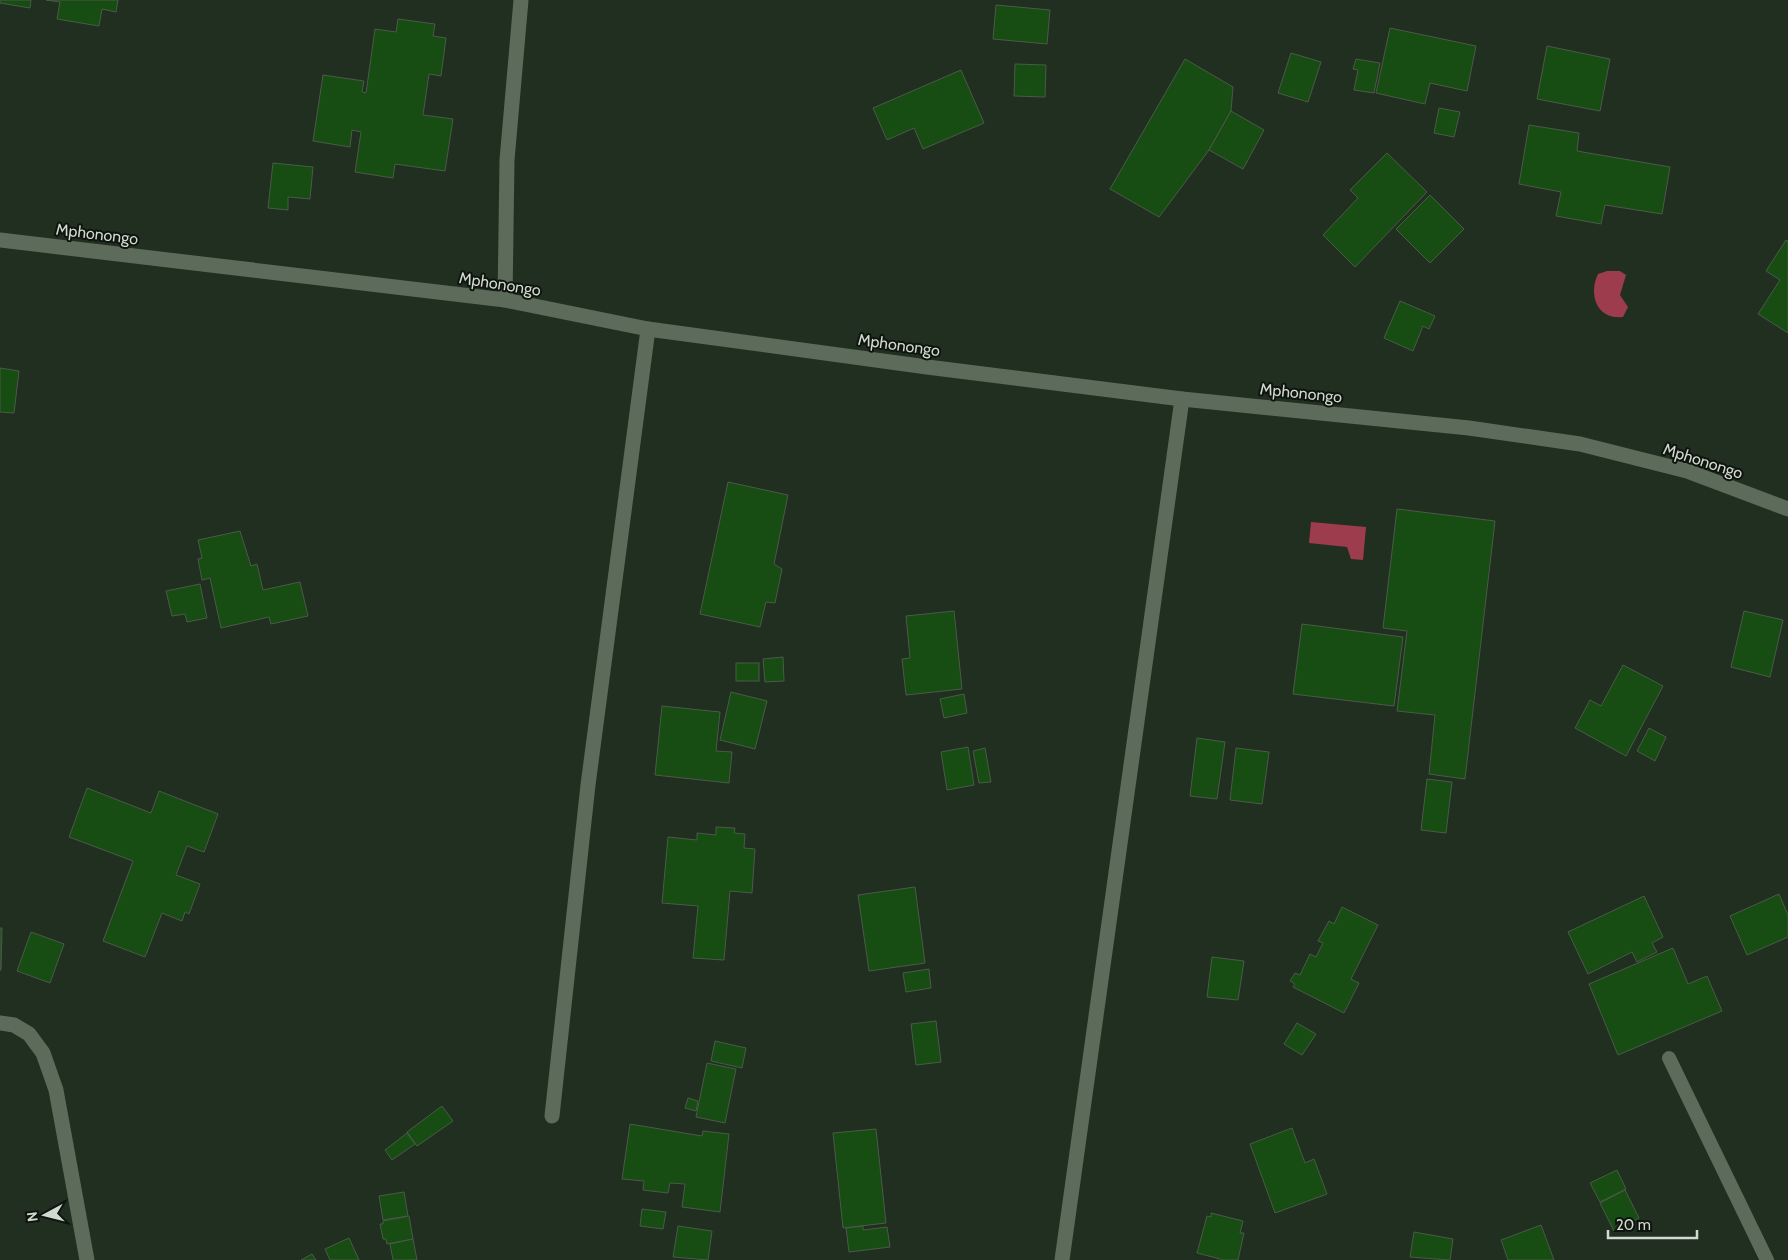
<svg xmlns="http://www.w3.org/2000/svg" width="1788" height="1260" font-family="Cabin,sans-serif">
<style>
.water{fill:#9c3c4d}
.building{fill:#174c13;stroke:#4b5a49}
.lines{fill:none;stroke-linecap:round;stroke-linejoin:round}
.lane{stroke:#5c6b5a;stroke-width:14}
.street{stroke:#5c6b5a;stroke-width:15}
.labels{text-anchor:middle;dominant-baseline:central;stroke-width:4;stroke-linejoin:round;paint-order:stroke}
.street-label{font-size:16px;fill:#d1dad0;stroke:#0f150e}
</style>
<rect width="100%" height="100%" fill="#212f20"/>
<g class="water">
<path d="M1607 271H1620L1626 275 1620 295 1628 307 1623 317C1597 320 1588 295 1598 274Z"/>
<polygon points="1311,522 1366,527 1363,560 1351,559 1347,547 1309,543"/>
</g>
<g class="building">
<polygon points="0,0 31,0 30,8 0,3"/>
<polygon points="46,0 118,0 116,12 102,9 99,26 57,19 60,2"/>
<polygon points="996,5 1050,10 1047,44 993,39"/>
<polygon points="398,19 435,24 433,36 446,38 441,76 429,74 423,115 453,119 445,171 395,164 393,178 355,172 361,132 352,130 350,147 313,141 323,75 364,81 362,92 366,93 375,29 396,32"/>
<polygon points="1390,28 1476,46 1467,91 1430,83 1425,104 1376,93"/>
<polygon points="1547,46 1610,59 1600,111 1537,99"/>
<polygon points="1291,53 1321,62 1308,102 1278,93"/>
<polygon points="1185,59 1233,87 1231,111 1209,150 1159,217 1110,189"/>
<polygon points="1356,59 1380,63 1374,93 1354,90 1358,70 1353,69"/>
<polygon points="1015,64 1046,65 1045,97 1014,96"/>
<polygon points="961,70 984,123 923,149 914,128 887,140 873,108"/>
<polygon points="1439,108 1460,112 1454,137 1434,133"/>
<polygon points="1231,111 1264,130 1243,169 1209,150"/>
<polygon points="1529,125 1579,133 1577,151 1670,167 1662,214 1605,205 1601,224 1556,216 1561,192 1519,184"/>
<polygon points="1387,153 1427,192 1355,267 1323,235 1358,198 1350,190"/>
<polygon points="273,163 313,167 310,199 288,197 288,210 268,208"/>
<polygon points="1430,195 1464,229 1430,263 1396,229"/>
<polygon points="1786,240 1788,241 1788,333 1758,314 1780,280 1766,271"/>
<polygon points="1400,301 1435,316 1429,329 1423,326 1413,351 1384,338"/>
<polygon points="0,368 19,371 14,413 0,412"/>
<polygon points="728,482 788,495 774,564 782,569 775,603 766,602 760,627 700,614"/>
<polygon points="1397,509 1495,521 1465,779 1429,774 1435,715 1397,711 1407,631 1383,628"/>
<polygon points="240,531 251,566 257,564 263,590 300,582 308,616 271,624 269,617 221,628 210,578 202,580 198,559 202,558 198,540"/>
<polygon points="200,584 207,618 187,622 185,614 172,616 166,591"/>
<polygon points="954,611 962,689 906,695 902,659 910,658 906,616"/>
<polygon points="1744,611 1783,620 1770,677 1731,667"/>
<polygon points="1302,624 1403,637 1394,706 1293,694"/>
<polygon points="783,657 784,681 765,682 763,659"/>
<rect x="736" y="663" width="23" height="18"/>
<polygon points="1623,665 1663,686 1626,756 1575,728 1590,700 1601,706"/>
<polygon points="731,692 767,701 755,749 720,740"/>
<polygon points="964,694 967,713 944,718 940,699"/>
<polygon points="662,706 720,712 716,751 732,752 729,783 655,775"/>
<polygon points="1649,728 1666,737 1655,761 1637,751"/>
<polygon points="1197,738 1225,742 1217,799 1190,796"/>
<polygon points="968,747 974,785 947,790 941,752"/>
<polygon points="985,748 991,782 979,783 973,751"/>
<polygon points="1236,748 1269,752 1262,804 1230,800"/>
<polygon points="1427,779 1452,782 1446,833 1421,830"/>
<polygon points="87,788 151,813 159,791 218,814 204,852 187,846 176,875 200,884 189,914 185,912 182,921 162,913 145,957 103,941 133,861 69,837"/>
<polygon points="716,827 735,828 734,833 745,834 744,848 755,849 752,893 730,891 724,960 693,958 698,906 662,903 668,837 697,840 697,833 716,835"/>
<polygon points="915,887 925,963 869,971 858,895"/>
<polygon points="1779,894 1788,915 1788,937 1747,955 1730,916"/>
<polygon points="1644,896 1663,937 1652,943 1657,952 1637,962 1632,952 1588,974 1568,932"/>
<polygon points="1342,907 1378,925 1351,979 1359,983 1344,1013 1293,987 1295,984 1290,981 1295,973 1300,975 1310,954 1316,957 1323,943 1318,941 1329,921 1334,924"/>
<polygon points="0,928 2,928 1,970 0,970"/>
<polygon points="31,932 64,944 50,983 17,971"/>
<polygon points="1673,948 1688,984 1707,976 1722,1011 1618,1055 1589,984"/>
<polygon points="1212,957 1244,961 1238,1000 1207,997"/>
<polygon points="929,969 931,988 906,992 903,973"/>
<polygon points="936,1021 941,1062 916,1065 911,1024"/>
<polygon points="1297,1023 1316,1034 1302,1055 1284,1044"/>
<polygon points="715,1041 746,1048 742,1068 711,1061"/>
<polygon points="707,1063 736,1069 725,1123 696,1117"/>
<polygon points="688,1098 698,1101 696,1111 685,1108"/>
<polygon points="442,1106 453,1121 417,1146 407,1132"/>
<polygon points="630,1124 702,1136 703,1131 729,1134 720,1212 682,1207 685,1184 670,1183 668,1193 643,1190 644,1181 622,1179"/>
<polygon points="1292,1128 1305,1163 1314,1159 1327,1194 1275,1213 1250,1144"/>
<polygon points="876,1129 886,1223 843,1228 833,1133"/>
<polygon points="407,1133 415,1144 392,1160 385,1150"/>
<polygon points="1617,1170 1626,1189 1600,1202 1590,1183"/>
<polygon points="1625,1190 1639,1218 1614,1231 1600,1203"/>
<polygon points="404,1192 408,1216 383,1220 379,1196"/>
<polygon points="642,1209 666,1212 663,1229 640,1226"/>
<polygon points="1211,1213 1243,1221 1240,1233 1244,1233 1238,1260 1224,1260 1197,1253 1207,1216 1211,1217"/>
<polygon points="409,1216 413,1239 387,1244 386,1239 383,1239 380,1224 383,1224 383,1221"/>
<polygon points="1541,1225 1554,1260 1508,1260 1501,1240"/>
<polygon points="678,1226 712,1231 708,1260 673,1257"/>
<polygon points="863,1226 863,1230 887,1227 890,1247 849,1252 846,1228"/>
<polygon points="1414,1232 1453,1239 1450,1260 1410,1257"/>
<polygon points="349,1238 359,1260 330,1260 325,1249"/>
<polygon points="413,1239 417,1260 393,1260 390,1244"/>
<polygon points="312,1254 316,1260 301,1260"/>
</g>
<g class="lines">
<polyline class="lane" points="1669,1058 1767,1260"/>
<g class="street">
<polyline points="0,240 505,300 648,329 927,367 1182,399 1469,428 1580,444 1687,471 1788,509"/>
<polyline points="505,300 507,160 521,0"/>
<polyline points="0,1023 14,1025 29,1034 43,1053 56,1090 87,1260"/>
<polyline points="552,1116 588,785 648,329"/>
<polyline points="1062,1260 1182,399"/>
</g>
</g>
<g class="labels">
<g class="street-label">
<text transform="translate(97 234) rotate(7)">Mphonongo</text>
<text transform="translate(500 284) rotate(9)">Mphonongo</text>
<text transform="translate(899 345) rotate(8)">Mphonongo</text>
<text transform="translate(1301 393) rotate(6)">Mphonongo</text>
<text transform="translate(1703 461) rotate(18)">Mphonongo</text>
</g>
</g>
<g transform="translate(45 1215) rotate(263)" stroke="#0f150e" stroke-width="4" paint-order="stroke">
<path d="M0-4L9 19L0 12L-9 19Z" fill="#d1dad0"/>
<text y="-8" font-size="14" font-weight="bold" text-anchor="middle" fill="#d1dad0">N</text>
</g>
<path d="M1608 1230v8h89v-8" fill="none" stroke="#d1dad0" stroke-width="2.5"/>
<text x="1616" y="1230" font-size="15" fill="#d1dad0" stroke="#0f150e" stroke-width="4" paint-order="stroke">20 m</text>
</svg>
